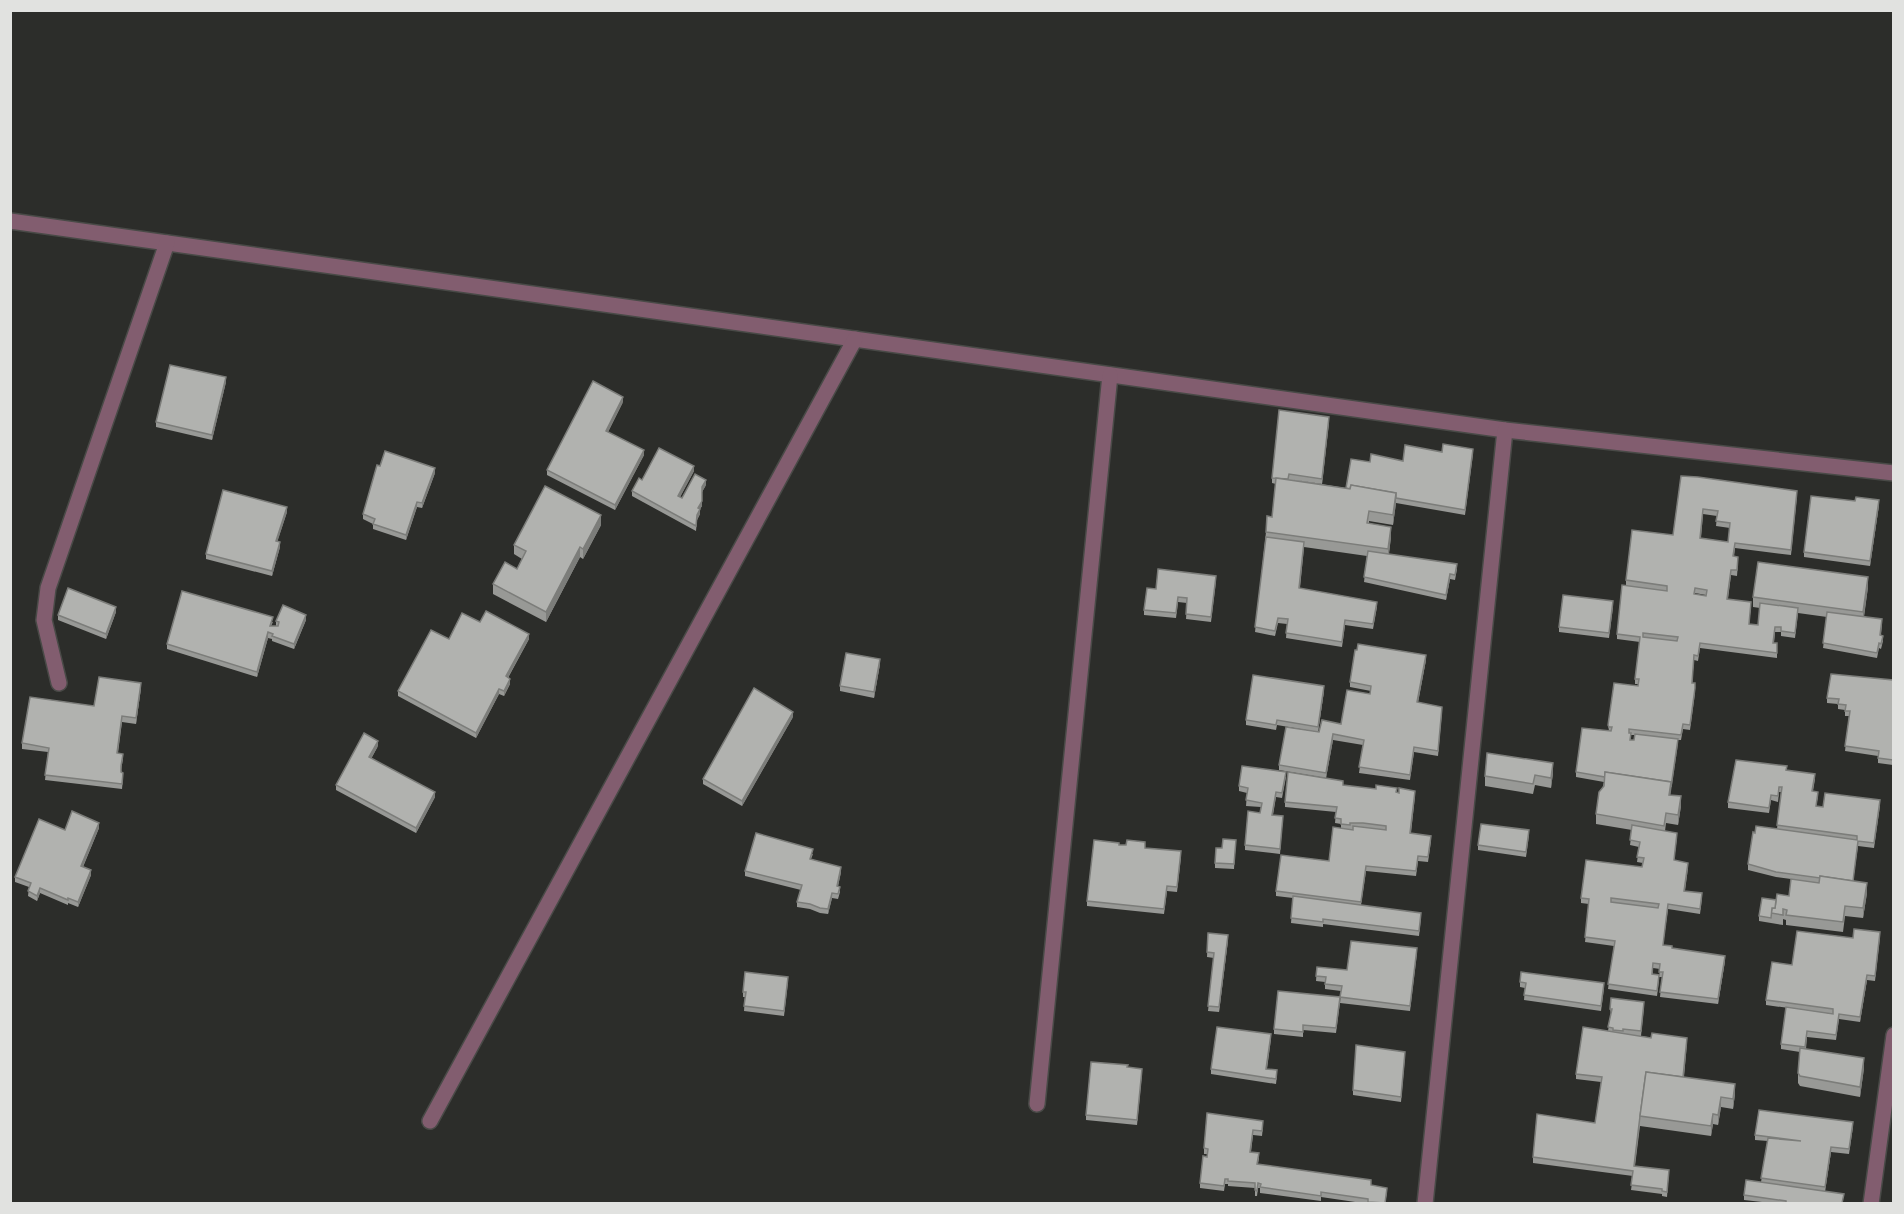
<svg xmlns="http://www.w3.org/2000/svg" width="1904" height="1214" font-family="'Nunito Sans',sans-serif">
<style>
.lines{fill:none;stroke-linecap:round;stroke-linejoin:round}
.minor-casing{stroke:#494a47;stroke-width:18}
.minor{stroke:#825d6f;stroke-width:15}
.wall{fill:#989996;fill-rule:evenodd}
.shaded-wall{fill:#7c7d7a}
.building{fill:#b1b2af;stroke:#7c7d7a;stroke-width:1.5;fill-rule:evenodd}
</style>
<rect width="100%" height="100%" fill="#2c2d2a"/>
<g class="lines">
<g class="minor-casing">
<g id="minor">
<polyline points="10,221 1505,430 1894,473"/>
<polyline points="59,683 44,620 48,588 167,243"/>
<polyline points="1037,1104 1110,375"/>
<polyline points="430,1121 855,339"/>
<polyline points="1425,1204 1505,430"/>
<polyline points="1871,1204 1894,1035"/>
</g>
</g>
<use href="#minor" class="minor"/>
</g>
<g class="wall">
<polygon points="226,382 212,440 156,427 156,422"/>
<polygon points="623,402 608,432 644,455 615,510 547,475 547,470"/>
<polygon points="1329,422 1322,484 1289,479 1346,488 1370,462 1403,461 1442,452 1473,454 1465,515 1396,503 1393,525 1369,521 1369,523 1391,537 1389,554 1457,569 1455,580 1450,579 1446,600 1364,582 1367,556 1304,547 1300,588 1377,607 1373,629 1345,625 1342,647 1286,638 1287,624 1278,623 1275,636 1255,632 1266,532 1272,517 1276,484 1272,483 1272,478"/>
<polygon points="694,471 680,497 682,498 706,485 702,492 702,506 700,509 700,514 697,520 696,531 632,496 632,491 642,480"/>
<polygon points="435,473 422,508 417,507 406,540 373,529 373,524 363,519 363,514"/>
<path d="M1681 476 1797 496 1791 555 1735 548 1734 557 1738 563 1737 576 1731 575 1728 599 1751 607 1749 624 1758 625 1760 608 1753 607V597L1868 587 1864 617 1882 624 1881 635 1883 641 1881 649 1879 648 1877 658 1823 648 1827 617 1798 613 1795 638 1781 636V632H1775L1774 643H1777V658L1700 648 1698 661 1694 660 1692 683H1695V693L1690 730 1683 729 1681 740H1678L1670 795 1681 806 1678 825 1666 823 1665 831 1677 838 1674 860 1688 868 1685 891 1702 898 1700 914 1668 909 1663 945 1672 948 1725 961 1718 1004 1660 997 1662 977H1659L1660 969 1653 968V974L1659 980 1657 996 1608 989 1614 946 1585 942 1589 904 1581 903V898L1642 867 1643 863 1637 862 1639 847 1630 845 1632 830 1596 824V814L1604 782 1576 777V772L1609 731 1608 725 1638 686V684H1635V679L1640 642 1617 639V634L1626 585V580L1673 535ZM1703 514 1717 516 1716 526 1730 528 1728 542 1701 538ZM1695 593 1706 595V596L1695 594ZM1631 735H1634V740H1631Z"/>
<polygon points="1879,505 1870,566 1804,557 1804,552"/>
<polygon points="287,512 277,542 280,547 272,576 206,559 206,554"/>
<polygon points="601,525 583,559 580,557 546,622 493,594 493,584 517,569 522,559 514,554 514,545"/>
<polygon points="1216,581 1211,622 1186,619 1187,603 1178,602 1176,618 1144,615 1144,610 1156,589"/>
<polygon points="1613,607 1609,638 1559,632 1559,627"/>
<polygon points="116,612 106,639 58,620 58,615"/>
<polygon points="306,620 294,649 272,641 272,639 268,638 257,677 167,649 167,644 273,622 271,626 276,626 276,621"/>
<polygon points="449,639 529,639 508,678 510,684 504,696 499,694 476,738 398,696 398,691"/>
<polygon points="1426,660 1418,703 1442,712 1438,756 1414,752 1410,780 1359,773 1363,745 1333,740 1326,778 1279,770 1279,765 1319,732 1341,724 1370,694 1371,691 1350,687 1350,682"/>
<polygon points="880,664 874,698 840,691 840,686"/>
<polygon points="1893,680 1893,765 1878,763 1878,756 1845,751 1849,716 1845,716 1845,710 1838,709 1838,704 1827,703 1827,698"/>
<polygon points="141,688 136,724 122,722 118,753 123,759 121,770 123,778 122,789 45,780 48,752 22,749 22,743 94,706"/>
<polygon points="1324,691 1318,732 1277,725 1276,730 1246,725 1246,720"/>
<polygon points="793,717 742,806 703,784 703,779"/>
<polygon points="378,746 371,759 435,797 416,833 336,790 336,785"/>
<polygon points="1787,770 1815,779 1813,791 1818,797 1816,806 1823,807 1880,806 1874,848 1858,846 1853,881 1867,893 1863,918 1845,916 1843,932 1786,925 1786,920 1783,919 1783,925 1759,921 1759,916 1776,900 1789,896 1791,879 1776,877 1748,870 1748,864 1755,833 1777,829 1781,792 1779,792 1778,802 1771,800 1769,813 1728,808 1728,802"/>
<polygon points="1553,773 1551,788 1535,785 1533,794 1485,786 1485,776"/>
<polygon points="1286,777 1282,798 1276,797 1273,815 1283,816 1280,854 1245,850 1245,845 1260,813 1261,807 1246,806 1247,793 1239,791 1239,786"/>
<polygon points="1343,785 1396,792 1415,796 1411,833 1431,841 1428,862 1418,861 1416,876 1366,871 1361,905 1421,918 1419,936 1323,924 1323,927 1291,923 1293,898 1276,896 1276,891 1329,861 1341,828 1341,824 1335,823 1336,812 1285,807 1285,802"/>
<polygon points="99,828 83,867 91,875 78,907 68,903 68,905 40,893 37,901 28,896 29,887 15,882 15,877 65,830"/>
<polygon points="1529,835 1526,857 1478,850 1478,845"/>
<polygon points="1236,840 1234,869 1215,868 1215,863 1222,848"/>
<polygon points="1119,845 1145,848 1181,857 1177,892 1167,891 1164,914 1087,906 1087,901"/>
<polygon points="813,854 811,859 841,872 838,886 840,892 838,899 832,898 828,914 820,913 810,909 797,907 797,902 801,890 745,876 745,871"/>
<polygon points="1208,933 1228,940 1219,1012 1208,1011 1214,958 1207,957"/>
<polygon points="1880,937 1875,981 1867,980 1860,1022 1839,1019 1836,1040 1807,1037 1806,1049 1864,1068 1860,1097 1800,1086 1798,1083 1798,1073 1800,1052 1781,1049 1781,1044 1833,1014 1766,1005 1766,1000 1853,938"/>
<polygon points="1417,953 1410,1011 1340,1003 1341,991 1325,989 1325,982 1316,981 1317,967 1347,970"/>
<polygon points="788,982 784,1016 744,1011 745,997 743,997 743,992"/>
<polygon points="1520,982 1604,988 1601,1011 1524,1000 1525,988 1520,987"/>
<polygon points="1340,1002 1336,1033 1303,1030 1303,1037 1274,1034 1274,1029"/>
<polygon points="1644,1007 1641,1036 1687,1043 1684,1077 1735,1094 1733,1109 1721,1107 1718,1125 1713,1124 1711,1136 1640,1126 1635,1166 1669,1170 1667,1197 1662,1196 1662,1194 1631,1190 1633,1176 1533,1163 1533,1157 1595,1123 1601,1082 1576,1079 1576,1074 1608,1031 1611,1014 1610,1009"/>
<polygon points="1271,1039 1267,1069 1277,1075 1276,1084 1211,1074 1211,1069"/>
<polygon points="1405,1057 1401,1102 1353,1095 1353,1090"/>
<polygon points="1128,1067 1142,1074 1137,1125 1086,1120 1086,1115"/>
<polygon points="1263,1126 1262,1136 1253,1135 1251,1152 1259,1158 1258,1164 1371,1185 1387,1193 1385,1203 1362,1203 1321,1197 1321,1201 1260,1193 1260,1188 1258,1188 1257,1196 1255,1196 1255,1188 1228,1186 1228,1184 1225,1184 1224,1191 1200,1188 1200,1183 1208,1154 1204,1154 1204,1148"/>
<polygon points="1853,1127 1849,1154 1831,1152 1825,1191 1843,1203 1771,1203 1744,1200 1744,1195 1761,1182 1768,1141 1755,1140 1755,1135"/>
</g>
<g class="shaded-wall">
<polygon points="226,377 226,382 212,440 212,435"/>
<polygon points="623,397 623,402 606,436 606,431"/>
<polygon points="1329,417 1329,422 1322,484 1322,479"/>
<polygon points="644,450 644,455 615,510 615,505"/>
<polygon points="694,466 694,471 678,501 678,496"/>
<polygon points="435,468 435,473 422,508 422,503"/>
<polygon points="706,480 706,485 702,492 702,487"/>
<polygon points="1396,493 1396,503 1393,525 1393,515"/>
<polygon points="1879,500 1879,505 1870,566 1870,561"/>
<polygon points="702,501 702,506 700,509 700,514 697,520 696,531 698,508"/>
<polygon points="417,502 417,507 406,540 406,535"/>
<polygon points="287,507 287,512 276,546 276,541"/>
<polygon points="601,515 601,525 583,559 583,549"/>
<polygon points="1391,527 1391,537 1388,559 1388,549"/>
<polygon points="280,542 280,547 272,576 272,571"/>
<polygon points="580,547 580,557 546,622 546,612"/>
<polygon points="1450,574 1450,579 1446,600 1446,595"/>
<polygon points="1868,577 1868,587 1863,622 1863,612"/>
<polygon points="116,607 116,612 106,639 106,634"/>
<polygon points="306,615 306,620 294,649 294,644"/>
<polygon points="268,632 268,638 257,677 257,672"/>
<polygon points="529,634 529,639 506,681 506,676"/>
<polygon points="1426,655 1426,660 1417,707 1417,702"/>
<polygon points="880,659 880,664 874,698 874,692"/>
<polygon points="510,679 510,684 504,696 504,691"/>
<polygon points="141,683 141,688 136,724 136,718"/>
<polygon points="1324,686 1324,691 1318,732 1318,727"/>
<polygon points="499,689 499,694 476,738 476,733"/>
<polygon points="793,712 793,717 742,806 742,801"/>
<polygon points="1333,734 1333,740 1326,778 1326,773"/>
<polygon points="1678,739 1678,744 1669,805 1669,795"/>
<polygon points="378,741 378,746 369,762 369,757"/>
<polygon points="1553,763 1553,773 1551,788 1551,778"/>
<polygon points="435,792 435,797 416,833 416,828"/>
<polygon points="1681,796 1681,806 1678,825 1678,815"/>
<polygon points="99,823 99,828 81,871 81,866"/>
<polygon points="841,867 841,872 837,891 837,886"/>
<polygon points="91,870 91,875 78,907 78,902"/>
<polygon points="1867,883 1867,893 1863,918 1863,908"/>
<polygon points="40,888 40,893 37,901 37,896"/>
<polygon points="832,893 832,898 828,914 828,909"/>
<polygon points="1228,935 1228,940 1219,1012 1219,1007"/>
<polygon points="1725,956 1725,961 1718,1004 1718,999"/>
<polygon points="1867,975 1867,980 1860,1022 1860,1017"/>
<polygon points="1864,1058 1864,1068 1860,1097 1860,1087"/>
<polygon points="1735,1084 1735,1094 1733,1109 1733,1099"/>
<polygon points="1721,1097 1721,1107 1718,1125 1718,1115"/>
<polygon points="1713,1114 1713,1124 1711,1136 1711,1126"/>
<polygon points="1831,1147 1831,1152 1825,1192 1825,1187"/>
</g>
<g class="building">
<polygon points="170,365 226,377 212,435 156,422"/>
<polygon points="593,381 623,397 606,431 644,450 615,505 547,470"/>
<polygon points="1279,410 1329,417 1322,479 1289,474 1288,479 1272,478"/>
<polygon points="1443,444 1473,449 1465,510 1396,498 1396,493 1351,485 1350,489 1346,488 1351,459 1370,462 1371,454 1403,461 1405,445 1442,452"/>
<polygon points="659,448 694,466 678,496 682,498 695,474 706,480 702,487 702,501 698,508 700,509 697,515 696,526 632,491 639,478 642,480"/>
<polygon points="385,451 435,468 422,503 417,502 406,535 373,524 375,519 363,514 377,465 380,466"/>
<path d="M1681 476 1698 477 1797 491 1791 550 1735 543 1733 556 1738 557 1737 570H1731L1727 599 1751 602 1749 624 1758 625 1760 603 1798 608 1795 633 1781 631V627H1775L1773 643H1777V653L1700 643 1698 656 1694 655 1692 683H1695V688L1690 725 1683 724 1681 735 1629 729V733H1631L1630 740H1634L1635 734 1678 739 1671 787V782L1605 772V777L1576 772 1582 728 1611 731 1612 727H1609L1608 725 1614 683 1638 686 1639 679H1635L1640 637 1617 634 1622 585 1667 591V586L1626 580 1632 530 1673 535ZM1703 509 1718 511 1716 521 1730 523 1728 542 1700 538ZM1695 588 1707 590 1706 596 1694 594ZM1643 633 1678 637 1677 641 1643 637Z"/>
<polygon points="1276,478 1350,489 1351,485 1396,493 1393,515 1369,511 1367,523 1391,527 1388,549 1266,532 1267,516 1272,517"/>
<polygon points="545,486 601,515 583,549 580,547 546,612 493,584 505,562 517,569 526,551 514,545"/>
<polygon points="223,490 287,507 276,541 280,542 272,571 206,554"/>
<polygon points="1811,496 1855,501 1856,497 1879,500 1870,561 1804,552"/>
<polygon points="1266,537 1304,542 1299,588 1377,602 1373,624 1345,620 1342,642 1286,633 1288,619 1278,618 1275,631 1255,627"/>
<polygon points="1368,551 1457,564 1455,575 1450,574 1446,595 1364,577"/>
<polygon points="1758,562 1868,577 1863,612 1753,597"/>
<polygon points="1158,569 1216,576 1211,617 1186,614 1187,598 1178,597 1176,613 1144,610 1147,588 1156,589"/>
<polygon points="68,588 116,607 106,634 58,615"/>
<polygon points="182,591 273,617 270,626 278,626 279,622 276,621 283,605 306,615 294,644 272,636 273,634 268,632 257,672 167,644"/>
<polygon points="1563,595 1613,601 1609,633 1559,627"/>
<polygon points="486,611 529,634 506,676 510,679 504,691 499,689 476,733 398,691 431,630 449,639 462,613 480,622"/>
<polygon points="1827,612 1882,619 1880,635 1883,636 1881,644 1879,643 1877,653 1823,643"/>
<polygon points="1358,644 1426,655 1417,702 1442,707 1438,751 1414,747 1410,775 1359,767 1364,740 1333,734 1326,773 1279,765 1286,727 1319,732 1322,720 1341,724 1347,690 1370,694 1371,686 1350,682 1355,650 1357,650"/>
<polygon points="846,653 880,659 874,692 840,686"/>
<polygon points="1831,674 1893,680 1893,760 1878,758 1879,751 1845,746 1850,711 1845,711 1846,705 1838,704 1839,699 1827,698"/>
<polygon points="1253,675 1324,686 1318,727 1277,720 1276,725 1246,720"/>
<polygon points="99,677 141,683 136,718 122,716 117,753 123,754 121,766 121,772 123,773 122,784 45,775 49,748 22,743 30,697 94,706"/>
<polygon points="754,688 793,712 742,801 703,779"/>
<polygon points="364,733 378,741 369,757 435,792 416,828 336,785"/>
<polygon points="1487,753 1553,763 1551,778 1535,775 1533,784 1485,776"/>
<polygon points="1736,760 1787,766 1786,770 1815,774 1812,791 1818,792 1816,806 1823,807 1825,793 1880,800 1874,843 1858,841 1853,881 1820,876 1820,878 1776,872 1748,864 1753,832 1755,833 1756,826 1857,840 1857,836 1777,825 1782,787 1779,787 1778,796 1771,795 1769,808 1728,802"/>
<polygon points="1242,766 1286,772 1282,793 1276,792 1272,815 1283,816 1280,849 1245,845 1248,811 1260,813 1262,803 1246,800 1248,788 1239,786"/>
<polygon points="1288,772 1343,781 1343,785 1376,789 1376,785 1397,788 1396,792 1399,793 1399,788 1415,791 1410,833 1431,836 1428,857 1418,856 1416,871 1366,866 1361,902 1276,891 1281,855 1329,861 1333,827 1353,830 1353,826 1386,830 1386,826 1363,823 1350,823 1350,825 1341,824 1341,819 1335,818 1337,807 1285,802"/>
<polygon points="1605,772 1671,782 1669,795 1681,796 1678,815 1666,813 1664,826 1596,814 1599,792 1604,786"/>
<polygon points="72,811 99,823 81,866 91,870 78,902 68,898 68,900 40,888 37,896 28,891 31,883 15,877 39,819 65,830"/>
<polygon points="1481,824 1529,830 1526,852 1478,845"/>
<path d="M1632 825 1677 833 1674 860 1688 863 1684 891 1702 893 1700 909 1668 904 1663 945 1672 946V948L1725 956 1718 999 1660 992 1663 972H1659L1660 964 1653 963 1652 974 1659 975 1657 991 1608 984 1615 941 1585 937 1589 899 1581 898 1586 860 1642 867 1644 858 1637 857 1640 842 1630 840ZM1611 898 1659 904 1658 908 1611 902Z"/>
<polygon points="756,833 813,849 810,859 841,867 837,886 840,887 838,894 832,893 828,909 820,908 810,904 797,902 802,885 745,871"/>
<polygon points="1223,839 1236,840 1234,864 1215,863 1216,848 1222,848"/>
<polygon points="1094,840 1119,843 1119,845 1126,845 1127,840 1145,842 1145,848 1181,851 1177,887 1167,886 1164,909 1087,901"/>
<polygon points="1820,876 1867,883 1863,908 1845,906 1843,922 1786,915 1787,910 1783,909 1783,915 1771,913 1772,908 1775,908 1777,894 1789,896 1791,879 1819,883"/>
<polygon points="1293,896 1421,913 1419,931 1323,919 1323,922 1291,918"/>
<polygon points="1762,898 1776,900 1775,908 1772,908 1771,918 1759,916"/>
<polygon points="1854,929 1880,932 1875,976 1867,975 1860,1017 1839,1014 1836,1035 1807,1031 1805,1047 1781,1044 1786,1007 1833,1014 1833,1009 1766,1000 1772,962 1792,965 1797,931 1853,938"/>
<polygon points="1208,933 1228,935 1219,1007 1208,1006 1214,953 1207,952"/>
<polygon points="1351,941 1417,948 1410,1006 1340,997 1342,986 1325,984 1326,977 1316,976 1317,967 1347,970"/>
<polygon points="745,972 788,977 784,1011 744,1006 746,992 743,992"/>
<polygon points="1521,972 1604,983 1601,1006 1524,995 1526,983 1520,982"/>
<polygon points="1278,991 1340,997 1336,1028 1303,1025 1303,1032 1274,1029"/>
<polygon points="1611,998 1644,1002 1641,1031 1623,1029 1623,1031 1613,1030 1613,1028 1608,1027 1612,1009 1610,1009"/>
<polygon points="1217,1027 1271,1034 1266,1069 1277,1070 1276,1079 1211,1069"/>
<polygon points="1583,1027 1651,1038 1652,1033 1687,1038 1683,1077 1646,1072 1640,1116 1634,1166 1669,1170 1667,1192 1662,1191 1662,1189 1631,1185 1633,1171 1533,1157 1537,1114 1595,1123 1602,1077 1576,1074"/>
<polygon points="1356,1045 1405,1052 1401,1097 1353,1090"/>
<polygon points="1800,1048 1864,1058 1860,1087 1800,1076 1798,1073"/>
<polygon points="1091,1062 1128,1065 1127,1067 1142,1069 1137,1120 1086,1115"/>
<polygon points="1646,1072 1735,1084 1733,1099 1721,1097 1718,1115 1713,1114 1711,1126 1640,1116"/>
<polygon points="1759,1110 1853,1122 1849,1149 1831,1147 1825,1187 1761,1178 1768,1138 1801,1141 1755,1135"/>
<polygon points="1207,1113 1263,1121 1262,1131 1253,1130 1250,1152 1259,1153 1257,1164 1371,1180 1371,1185 1387,1188 1385,1203 1368,1202 1368,1199 1321,1192 1321,1196 1260,1187 1261,1184 1258,1183 1257,1191 1255,1190 1255,1183 1228,1181 1228,1179 1225,1179 1224,1186 1200,1183 1203,1156 1207,1157 1208,1149 1204,1148"/>
<polygon points="1746,1180 1844,1194 1842,1203 1786,1203 1786,1201 1744,1195"/>
</g>
<rect width="1904" height="1214" fill="none" stroke="#e1e2e0" stroke-width="24"/>
</svg>
